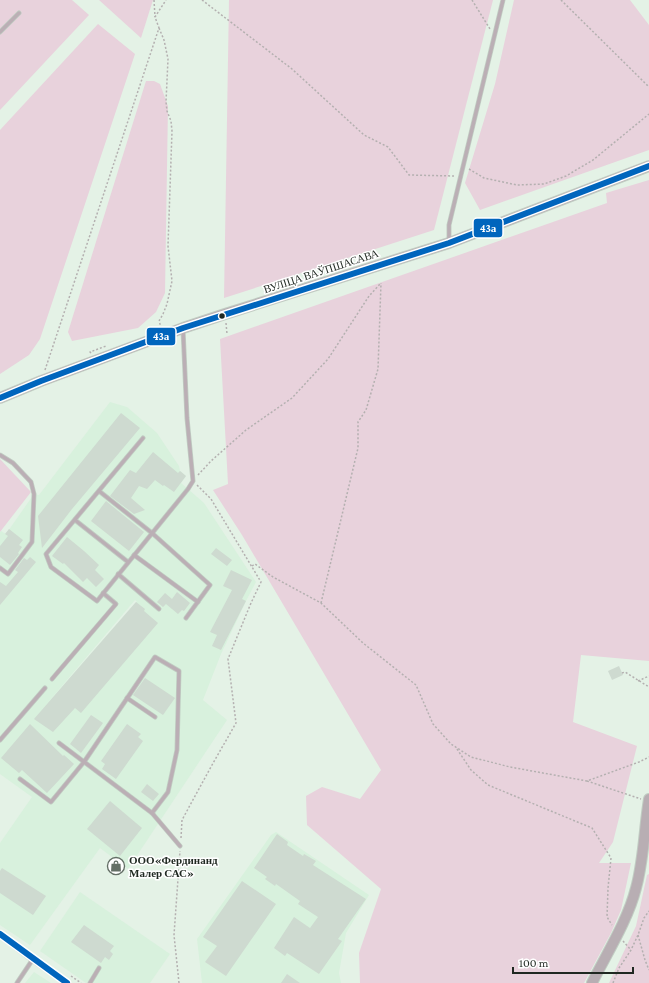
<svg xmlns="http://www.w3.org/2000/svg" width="649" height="983" font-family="'Crimson Pro',serif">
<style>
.built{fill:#d8f1dd;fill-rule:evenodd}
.green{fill:#e8d2dc}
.building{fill:#cedad0}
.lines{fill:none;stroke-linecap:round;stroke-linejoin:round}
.lane-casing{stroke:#c1cdc3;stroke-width:5}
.street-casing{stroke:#c1cdc3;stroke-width:8}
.secondary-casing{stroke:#c1cdc3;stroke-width:12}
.path{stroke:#b4b0b0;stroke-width:1.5;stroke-dasharray:2 2;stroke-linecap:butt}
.lane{stroke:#bbafb5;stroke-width:3.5}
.street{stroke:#bbafb5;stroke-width:7}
.secondary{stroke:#b8aeb3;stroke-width:10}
.bus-1-casing{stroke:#fff;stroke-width:9}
.bus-1{stroke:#0065bd;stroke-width:6}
.bus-dot{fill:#1f2821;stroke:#fff;stroke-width:1.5}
.labels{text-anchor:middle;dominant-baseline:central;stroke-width:3;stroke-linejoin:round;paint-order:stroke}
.street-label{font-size:11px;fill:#1f2821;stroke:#fff}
.poi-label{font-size:11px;font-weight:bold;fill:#1f2821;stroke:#fff;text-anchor:start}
.line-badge{stroke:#fff;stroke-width:1.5}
.badge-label{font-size:11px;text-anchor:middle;font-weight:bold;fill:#fff}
</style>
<rect width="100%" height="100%" fill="#e4f2e6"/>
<g class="built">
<path d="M110 402 127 407 157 433 179 466 180 471 186 476 181 483 204 503 256 582 246 601 221 654 203 700 227 720 128 869 100 848 30 945 0 925V843L32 797 0 774V532L1 531 6 534 34 494 39 495ZM135 600 137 602H136L44 707Z"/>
<polygon points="276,832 369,895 346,933 339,973 341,983 202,983 197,939 271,835"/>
<polygon points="80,892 170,954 150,983 86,983 40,951"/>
<polygon points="34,972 51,983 25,983"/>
</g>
<g class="green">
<polygon points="0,0 72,0 89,15 0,110"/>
<polygon points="99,0 153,0 141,38"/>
<polygon points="229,0 493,0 434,230 224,298"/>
<polygon points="514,0 630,0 649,25 649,150 480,210 465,183 495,84"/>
<polygon points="98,24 135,54 40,339 29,355 0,374 0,130"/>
<polygon points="146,81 154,81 160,84 168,106 165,293 156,312 138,328 72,341 68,332"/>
<polygon points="649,180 649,661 581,655 573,722 637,746 613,842 599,863 631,863 621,910 611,933 584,983 360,983 359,953 381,889 307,825 306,796 322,787 360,799 381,770 242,535 213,490 228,484 220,339 607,203 606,193"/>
<polygon points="0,459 31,492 0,532"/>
<polygon points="649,874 649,983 609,983 636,926 647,875"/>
</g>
<g class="building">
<polygon points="121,413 140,428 72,509 42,548 38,516"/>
<polygon points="153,452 178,473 180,471 186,476 174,492 164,485 163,486 155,480 147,489 139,486 131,498 145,510 134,514 110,496 130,470 136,473"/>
<polygon points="106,501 144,532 129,551 91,521"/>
<polygon points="9,529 23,540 19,545 22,547 18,553 19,554 10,565 0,557 0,546 8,536 5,534"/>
<polygon points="67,537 84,551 99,565 95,570 104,579 96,587 87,578 83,582 64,563 63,564 52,556"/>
<polygon points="216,548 232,560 227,566 211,554"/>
<polygon points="30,557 36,562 0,605 0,582 6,586 18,572 15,570 24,558 27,560"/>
<polygon points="231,570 252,580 242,599 246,601 221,650 212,646 217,635 210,632 232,590 223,586"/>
<polygon points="177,592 190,603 184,611 182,610 178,614 166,604 163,607 157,602 165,593 172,599"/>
<polygon points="136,602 145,609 144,611 158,623 81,713 75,708 53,732 34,719"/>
<polygon points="619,666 623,675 612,680 608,671"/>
<polygon points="145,678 175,698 163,715 133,695"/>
<polygon points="91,715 103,723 81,753 70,744"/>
<polygon points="30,724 63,756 64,755 74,764 47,793 22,770 19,773 1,758"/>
<polygon points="127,724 141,734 138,737 143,741 116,779 102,769 105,764 101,761"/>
<polygon points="147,784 159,794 153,801 141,792"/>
<polygon points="110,801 142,828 120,856 87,829"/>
<polygon points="277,834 288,842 287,845 303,856 304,854 316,861 313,865 366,899 338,939 342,941 319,974 287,953 285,956 274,948 294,917 310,928 318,917 298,904 300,901 276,884 275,886 265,879 267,877 254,868"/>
<polygon points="2,868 46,896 33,915 0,893 0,871"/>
<polygon points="242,881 276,904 226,976 205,962 217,946 203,937"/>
<polygon points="84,925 114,946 110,951 113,954 109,960 105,957 101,963 71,942"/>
<polygon points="287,974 300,983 281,983"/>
</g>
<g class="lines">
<g class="lane-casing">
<g id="lane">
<polyline points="0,32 19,13"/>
<polyline points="449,241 449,225 503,0"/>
<polyline points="143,438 46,554 51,567 97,601 188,489 193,481 187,418 183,329"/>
<polyline points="0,455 13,463 31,482 34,494 32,542 8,574 0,568"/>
<polyline points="99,491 152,533 210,585 186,618"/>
<polyline points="75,520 128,562"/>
<polyline points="134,555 198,602"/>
<polyline points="118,574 159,609"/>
<polyline points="52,679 116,604 103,593"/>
<polyline points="127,698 155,717"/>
<polyline points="0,740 45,688"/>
<polyline points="59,743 152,813 180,846"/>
<polyline points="20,779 51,802 84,762 155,657 179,671 177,750 168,792 152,813"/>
<polyline points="17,983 33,959"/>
<polyline points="90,983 99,968"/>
</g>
</g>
<g class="street-casing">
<polyline id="street" points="0,934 33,959 67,983"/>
</g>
<g class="secondary-casing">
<g id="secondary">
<polyline points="0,398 41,381 183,328 225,314 449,243 649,166"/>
<path d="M592 983C607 953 628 920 636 888 644 859 644 829 649 799"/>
</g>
</g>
<g class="path">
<polyline points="154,0 155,17"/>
<polyline points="202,0 292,69 364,135 388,147 409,175 454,176"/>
<polyline points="472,0 490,29"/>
<polyline points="561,0 649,87"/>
<polyline points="159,28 164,40 168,59 166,102 167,111 171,121 172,131 168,246 172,281 167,304 163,314 159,321 161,327"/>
<polyline points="469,169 484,178 517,185 544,184 566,176 593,160 649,114"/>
<polyline points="226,323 227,334"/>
<polyline points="91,353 90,352 106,346"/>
<polyline points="45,370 159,28 155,17 166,0"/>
<polyline points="198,475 211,461 246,430 292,398 328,359 369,296 381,283"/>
<polyline points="252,566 255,564 273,577 321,603 363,643 416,685 433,724 451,744 471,757 510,767 587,781 639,762 649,757"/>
<polyline points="321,603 358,448 358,422 366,410 378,369 381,283"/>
<polyline points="622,673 625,672 649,687"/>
<polyline points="638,681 649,676"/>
<polyline points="457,749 471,770 488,785 592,828 611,858 608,888 607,917 612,925"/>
<polyline points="587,781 641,799"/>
<polyline points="181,838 182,820 212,765 236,723 228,659 251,603 261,582 211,499 197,485"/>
<polyline points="638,935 645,960 649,970"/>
<polyline points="623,941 631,950"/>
<polyline points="71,976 81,983"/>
<polyline points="179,983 174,935 180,851"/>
<polyline points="613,983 619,968 631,950 638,935 644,918 649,911"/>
</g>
<use href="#lane" class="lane"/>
<use href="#street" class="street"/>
<use href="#secondary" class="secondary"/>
<g class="bus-1-casing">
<g id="bus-1">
<polyline points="0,398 41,381 183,328 449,243 649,166"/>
<polyline points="0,934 67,983"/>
</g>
</g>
<use href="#bus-1" class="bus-1"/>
</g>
<defs>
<g id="shop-ring" transform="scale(0.9)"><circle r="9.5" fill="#fff" stroke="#646f66" stroke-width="1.5"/><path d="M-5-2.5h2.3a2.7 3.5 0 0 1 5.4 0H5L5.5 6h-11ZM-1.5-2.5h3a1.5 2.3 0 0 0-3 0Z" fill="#646f66"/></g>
</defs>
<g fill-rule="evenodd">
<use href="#shop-ring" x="116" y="866"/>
</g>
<circle class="bus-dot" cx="222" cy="316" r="3.5"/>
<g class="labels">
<g class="street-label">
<text transform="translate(321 271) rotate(-18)">ВУЛІЦА ВАЎПШАСАВА</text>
</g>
<g class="poi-label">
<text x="129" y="860">ООО«Фердинанд<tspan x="129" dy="13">Малер САС»</tspan></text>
</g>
</g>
<g class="line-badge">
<rect x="473" y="218" width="30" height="20" rx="4" fill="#0065bd"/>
<rect x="146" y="327" width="30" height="19" rx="4" fill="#0065bd"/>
</g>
<g class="badge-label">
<text x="488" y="232">43а</text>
<text x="161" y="340">43а</text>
</g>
<path d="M513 967v6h120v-6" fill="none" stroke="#1f2821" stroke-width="2"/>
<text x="519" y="967" font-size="12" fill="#1f2821" stroke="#ffffff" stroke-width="3" paint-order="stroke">100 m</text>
</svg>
